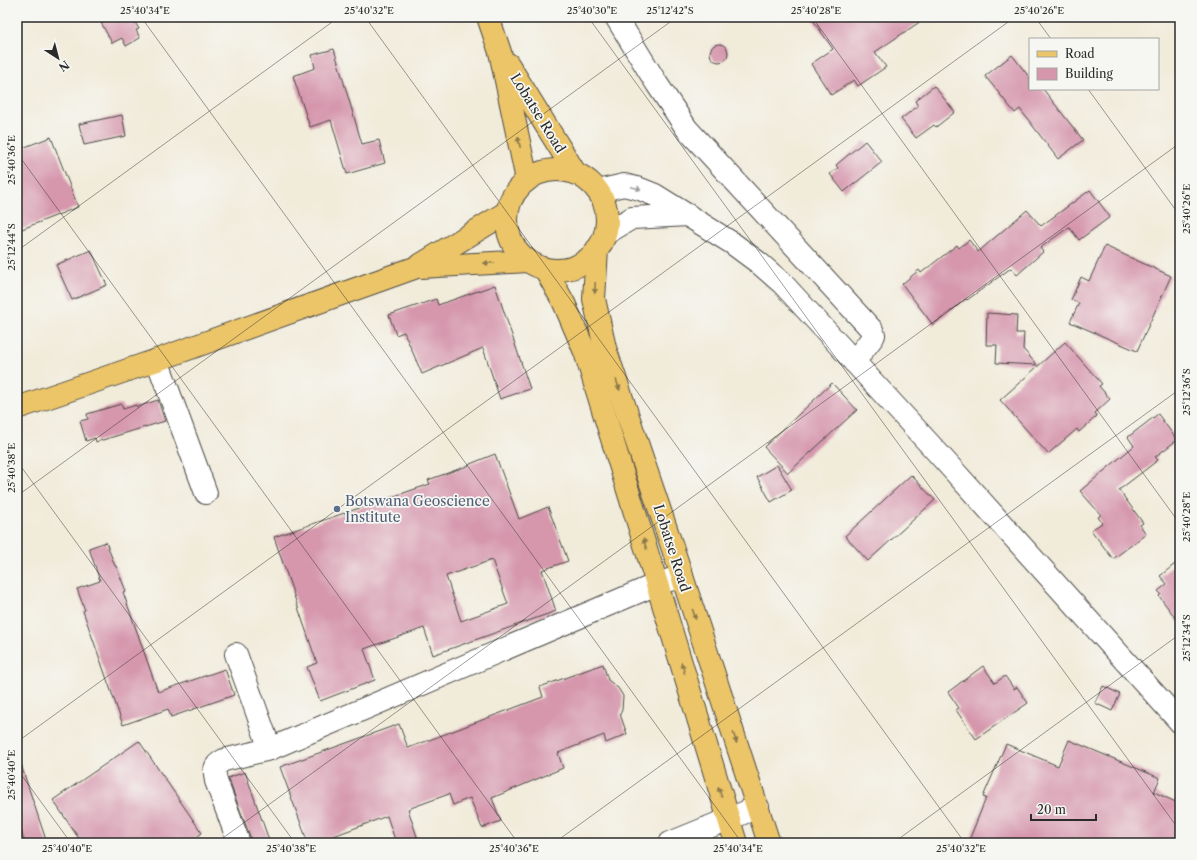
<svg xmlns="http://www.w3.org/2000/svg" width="1197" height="860" font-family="'Libre Caslon Text',serif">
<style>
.building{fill:#d697ad;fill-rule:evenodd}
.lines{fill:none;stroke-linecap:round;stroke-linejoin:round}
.minor-casing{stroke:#494845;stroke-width:24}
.major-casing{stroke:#494845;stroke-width:24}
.highway-casing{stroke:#494845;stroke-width:24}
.minor{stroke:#fff;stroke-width:22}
.major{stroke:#ecc569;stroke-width:22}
.highway{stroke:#ecc569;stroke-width:22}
.oneway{fill:#8c784a}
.oneway2{fill:#a0a0a0}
.ticks{fill:none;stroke:#2b2b2b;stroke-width:1;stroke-opacity:0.45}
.service-dot{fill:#5c6f8a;stroke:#f6f6f2;stroke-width:1.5}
.labels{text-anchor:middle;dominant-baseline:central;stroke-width:3.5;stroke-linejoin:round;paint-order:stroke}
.street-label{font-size:14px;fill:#2b2b2b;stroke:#f6f6f2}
.service-label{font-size:14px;fill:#4e5e75;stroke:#f6f6f2;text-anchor:start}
.neatline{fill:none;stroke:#2b2b2b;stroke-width:1.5}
.ticks-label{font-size:10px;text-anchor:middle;fill:#2b2b2b}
</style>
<rect width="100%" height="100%" fill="#f6f6f2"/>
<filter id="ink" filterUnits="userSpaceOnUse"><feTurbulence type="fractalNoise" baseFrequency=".025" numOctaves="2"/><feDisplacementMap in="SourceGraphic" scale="8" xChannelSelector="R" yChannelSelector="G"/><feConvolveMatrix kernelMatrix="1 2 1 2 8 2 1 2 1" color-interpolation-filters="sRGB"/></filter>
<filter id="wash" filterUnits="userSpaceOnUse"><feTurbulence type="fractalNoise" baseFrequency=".012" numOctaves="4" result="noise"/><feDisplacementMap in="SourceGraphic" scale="16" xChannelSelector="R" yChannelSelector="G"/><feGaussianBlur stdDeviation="0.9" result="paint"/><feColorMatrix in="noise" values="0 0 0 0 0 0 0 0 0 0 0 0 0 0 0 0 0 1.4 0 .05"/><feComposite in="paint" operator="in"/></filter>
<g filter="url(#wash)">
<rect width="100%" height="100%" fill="#f1ebda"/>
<g id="blocks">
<g class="building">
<polygon points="98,17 132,17 139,29 136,30 140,38 126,46 122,38 112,43"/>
<polygon points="811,17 927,17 875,52 886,67 858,86 854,80 831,95 811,64 833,49"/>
<circle cx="719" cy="53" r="9"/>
<polygon points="334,49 362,144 379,140 385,163 347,174 331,120 310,127 293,76 315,68 312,55"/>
<polygon points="1012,55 1030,78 1030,89 1043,89 1083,140 1058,159 1020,109 1015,113 985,76"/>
<polygon points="934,86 955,112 936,127 934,125 916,138 901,119 918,106 915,101"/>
<polygon points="122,115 126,136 84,145 79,124"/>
<polygon points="51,137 78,207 17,231 17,150"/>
<polygon points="865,141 882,162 844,192 830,174 838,168 836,165"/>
<polygon points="1090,190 1110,217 1079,240 1069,227 1040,248 1043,252 1017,275 1011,268 967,300 966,299 933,325 902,284 919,270 921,273 957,245 959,248 969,240 978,252 1027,210 1041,226"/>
<polygon points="1105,246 1171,276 1137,351 1070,322 1079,303 1071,300 1081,277 1089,281"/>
<polygon points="91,250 107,285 72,300 56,265"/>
<polygon points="495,285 530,389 500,399 483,348 422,374 404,332 396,335 389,315 436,299 438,305"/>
<polygon points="987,313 1017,315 1016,333 1024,333 1023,349 1037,365 996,363 997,345 986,345"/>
<polygon points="1065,342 1102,384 1099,386 1110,399 1095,413 1097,416 1079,432 1077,429 1048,454 1000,400"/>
<polygon points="832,383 857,410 788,473 764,447"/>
<polygon points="158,400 165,421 96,442 95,438 86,441 80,421 88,419 87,414 121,404 123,409 136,405 137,407"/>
<polygon points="1158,414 1177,440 1155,457 1158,460 1119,490 1143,523 1140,525 1146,534 1113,559 1091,530 1102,523 1098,517 1101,515 1080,491 1134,446 1128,437"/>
<path d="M495 454 519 519 548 507 568 561 542 570 556 611 433 655 424 628 364 649 375 680 320 701 307 667 317 663 274 537 430 484 428 480 470 465V464ZM492 560 508 604 461 621 446 576Z"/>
<polygon points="777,465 792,490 771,502 757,477"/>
<polygon points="911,475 935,500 868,561 845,536"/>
<polygon points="106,542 115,566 116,566 126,591 123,592 158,692 225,669 234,695 171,717 168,709 123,725 83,611 85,610 77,589 100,581 89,548"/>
<polygon points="1180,560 1180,624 1159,596 1161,594 1158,591 1167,584 1160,576"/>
<polygon points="603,664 608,680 618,688 623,696 622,710 620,714 627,734 606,743 604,735 558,753 563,768 492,798 501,821 482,828 470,798 453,805 449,794 408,809 419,843 396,843 387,816 315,843 308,843 280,767 399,724 408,748 543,697 540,687"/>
<polygon points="983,666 995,683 1005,676 1014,689 1017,687 1028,703 976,739 956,710 959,708 948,692"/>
<polygon points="1103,686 1120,694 1112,711 1095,703"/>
<polygon points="1069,740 1160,778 1154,792 1180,804 1180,843 968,843 986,798 983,797 1006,744 1058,766"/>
<polygon points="139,741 202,833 188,843 82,843 53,800"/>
<polygon points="17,762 20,762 47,843 25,843 17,818"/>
<polygon points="245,772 270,843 251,843 251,839 228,778"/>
</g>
</g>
</g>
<g filter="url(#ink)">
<use href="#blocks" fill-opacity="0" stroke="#494845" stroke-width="1"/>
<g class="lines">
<g class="minor-casing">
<g id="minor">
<polyline points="616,17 657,84 687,129 872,330 874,335 873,337 854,362"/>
<polyline points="598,191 624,185 640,189 655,195 732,243 759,263 783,284 936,451 1180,722"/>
<polyline points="605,234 632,218 688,215"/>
<polyline points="157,360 206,493"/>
<polyline points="236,654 270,749 657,584 682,576"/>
<path d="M239 843 216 781C214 770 213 766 224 760L270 749"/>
<polyline points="670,843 758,807"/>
</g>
</g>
<g class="major-casing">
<g id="major">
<polyline points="420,267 528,261"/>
<polyline points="17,408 157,360 417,267 507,212"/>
</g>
</g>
<g class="highway-casing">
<g id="highway">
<polyline points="488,17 500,52 527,180"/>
<polyline points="508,64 576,174"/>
<circle cx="557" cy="220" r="50"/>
<polyline points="597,249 594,299 605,348 682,576 769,843"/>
<polyline points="545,269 564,303 585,352 657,584 736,843"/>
</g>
</g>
<use href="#minor" class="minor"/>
<use href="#major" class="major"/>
<use href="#highway" class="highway"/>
</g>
<defs><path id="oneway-solid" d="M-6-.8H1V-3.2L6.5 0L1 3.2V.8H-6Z"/></defs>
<g class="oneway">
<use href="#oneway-solid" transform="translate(519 142) rotate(-102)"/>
<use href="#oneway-solid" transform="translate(489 263) rotate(177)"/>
<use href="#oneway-solid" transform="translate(595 288) rotate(93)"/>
<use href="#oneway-solid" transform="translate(618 385) rotate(71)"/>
<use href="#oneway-solid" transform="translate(645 544) rotate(-107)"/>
<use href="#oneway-solid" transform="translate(694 614) rotate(72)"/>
<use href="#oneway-solid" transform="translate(683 668) rotate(-107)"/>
<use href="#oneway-solid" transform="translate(735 738) rotate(72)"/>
<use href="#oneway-solid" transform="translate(720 792) rotate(-107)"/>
</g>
<use class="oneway2" href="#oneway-solid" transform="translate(636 188) rotate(15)"/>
</g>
<path class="ticks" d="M141 17 742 843M365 17 965 843M588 17 1180 831M812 17 1180 524M1035 17 1051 39M1088 89 1180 216M17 153 518 843M17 251 339 17M17 461 295 843M17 496 677 17M17 742 1015 17M17 769 71 843M216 843 1180 143M554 843 1180 389M893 843 1180 634"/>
<circle class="service-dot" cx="337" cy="509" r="4"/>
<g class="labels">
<g class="street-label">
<text transform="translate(538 113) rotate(58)">Lobatse Road</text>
<text transform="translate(672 548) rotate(72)">Lobatse Road</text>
</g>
<g class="service-label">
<text x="345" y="501">Botswana Geoscience<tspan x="345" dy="16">Institute</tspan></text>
</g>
</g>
<rect width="1197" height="860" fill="none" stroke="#f6f6f2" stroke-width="44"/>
<rect x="1029" y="38" width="130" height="52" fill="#f6f6f2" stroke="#a5a5a2"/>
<rect x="1037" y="51" width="20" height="6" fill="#ecc569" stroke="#a5a5a2"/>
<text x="1065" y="58" font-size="12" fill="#2b2b2b">Road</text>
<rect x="1037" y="68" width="20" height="12" fill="#d697ad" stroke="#a5a5a2"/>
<text x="1065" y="78" font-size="12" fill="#2b2b2b">Building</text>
<g transform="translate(58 58) rotate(144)" stroke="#f6f6f2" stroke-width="3" paint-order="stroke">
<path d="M0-3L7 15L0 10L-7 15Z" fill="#2b2b2b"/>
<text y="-6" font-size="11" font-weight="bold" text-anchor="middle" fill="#2b2b2b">N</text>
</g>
<path d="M1031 814v6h65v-6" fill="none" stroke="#2b2b2b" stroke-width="2"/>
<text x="1037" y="814" font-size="12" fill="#2b2b2b" stroke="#f6f6f2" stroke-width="3" paint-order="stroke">20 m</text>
<rect x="22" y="22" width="1153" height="816" class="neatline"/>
<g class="ticks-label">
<text x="145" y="14">25°40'34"E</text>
<text x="369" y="14">25°40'32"E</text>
<text x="592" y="14">25°40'30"E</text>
<text x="670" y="14">25°12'42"S</text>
<text x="816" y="14">25°40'28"E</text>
<text x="1039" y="14">25°40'26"E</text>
<text transform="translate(11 160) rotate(-90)" y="4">25°40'36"E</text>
<text transform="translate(1186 209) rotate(-90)" y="4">25°40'26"E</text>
<text transform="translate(11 247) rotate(-90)" y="4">25°12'44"S</text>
<text transform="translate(1186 392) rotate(-90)" y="4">25°12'36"S</text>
<text transform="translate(11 468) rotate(-90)" y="4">25°40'38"E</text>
<text transform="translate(1186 517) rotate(-90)" y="4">25°40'28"E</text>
<text transform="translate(1186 638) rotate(-90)" y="4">25°12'34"S</text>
<text transform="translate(11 775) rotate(-90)" y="4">25°40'40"E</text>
<text x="67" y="852">25°40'40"E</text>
<text x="291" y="852">25°40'38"E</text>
<text x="514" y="852">25°40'36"E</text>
<text x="738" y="852">25°40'34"E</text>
<text x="961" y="852">25°40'32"E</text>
</g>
</svg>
